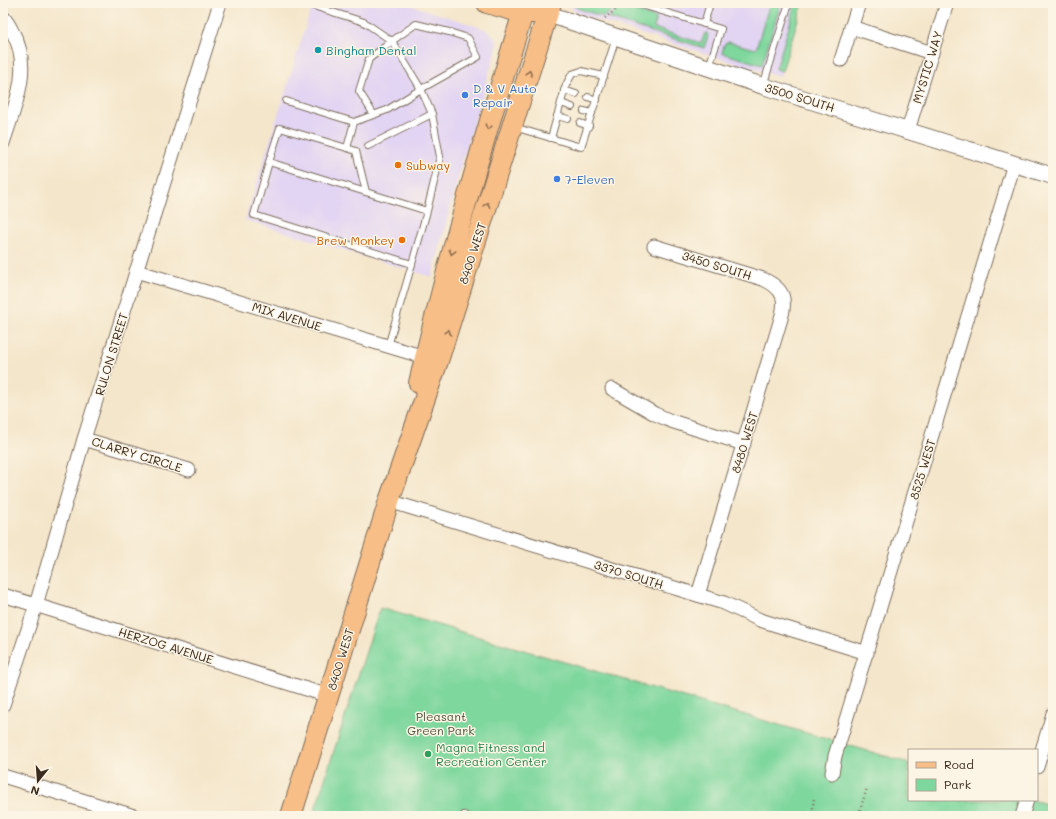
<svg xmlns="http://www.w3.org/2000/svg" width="1056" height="819" font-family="Mali,sans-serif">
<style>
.built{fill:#e2d4f3}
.green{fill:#7ed79d;stroke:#5c805e}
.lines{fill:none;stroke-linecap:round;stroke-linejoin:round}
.service-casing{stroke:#7c6c5b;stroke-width:8}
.minor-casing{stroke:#7c6c5b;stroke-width:15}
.tertiary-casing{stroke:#7c6c5b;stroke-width:18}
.primary-casing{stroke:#7c6c5b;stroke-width:22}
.path{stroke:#7c6c5b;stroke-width:2.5;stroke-dasharray:1 3;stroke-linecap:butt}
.service{stroke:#fff;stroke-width:6}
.minor{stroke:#fff;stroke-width:13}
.tertiary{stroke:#fff;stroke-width:16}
.primary{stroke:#f7be87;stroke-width:20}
.oneway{stroke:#906d4d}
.culture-dot{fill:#0f9aa8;stroke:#fcf5e5;stroke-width:1.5}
.shop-dot{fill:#3f7fe0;stroke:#fcf5e5;stroke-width:1.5}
.food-dot{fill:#e8710a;stroke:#fcf5e5;stroke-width:1.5}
.leisure-dot{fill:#2e9e5b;stroke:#fcf5e5;stroke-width:1.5}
.labels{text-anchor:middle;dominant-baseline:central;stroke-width:3;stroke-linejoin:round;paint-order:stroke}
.culture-label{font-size:12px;fill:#0d838f;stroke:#fcf5e5;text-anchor:start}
.street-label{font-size:12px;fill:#3b2a1e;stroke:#fcf5e5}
.shop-label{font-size:12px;fill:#366cbe;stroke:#fcf5e5;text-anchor:start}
.food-label{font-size:12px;fill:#c56008;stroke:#fcf5e5;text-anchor:start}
.park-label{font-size:12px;fill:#4c553e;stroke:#fcf5e5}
.leisure-label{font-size:12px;fill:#27864d;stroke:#fcf5e5;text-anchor:start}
</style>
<rect width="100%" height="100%" fill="#fcf5e5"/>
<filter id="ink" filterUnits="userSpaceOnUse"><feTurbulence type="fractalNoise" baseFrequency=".025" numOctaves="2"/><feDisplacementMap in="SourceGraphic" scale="8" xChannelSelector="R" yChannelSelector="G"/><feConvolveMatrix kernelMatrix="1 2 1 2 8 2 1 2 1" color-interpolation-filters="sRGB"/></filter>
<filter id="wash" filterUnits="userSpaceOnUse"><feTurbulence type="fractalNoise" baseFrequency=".012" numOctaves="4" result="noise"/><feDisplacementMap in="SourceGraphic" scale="16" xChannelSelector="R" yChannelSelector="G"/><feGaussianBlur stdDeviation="0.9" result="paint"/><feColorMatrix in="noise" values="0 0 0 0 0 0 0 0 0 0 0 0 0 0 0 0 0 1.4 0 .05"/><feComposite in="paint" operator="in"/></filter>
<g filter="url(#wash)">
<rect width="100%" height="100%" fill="#f4e6cb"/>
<g class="built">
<polygon points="313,3 404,3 485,29 492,34 495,39 497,44 496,51 462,162 432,277 245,220"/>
<polygon points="569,3 803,3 780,77 581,15 573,10"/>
</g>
<g class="green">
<polygon points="573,3 615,3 618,5 604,17 577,8"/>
<polygon points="770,3 781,3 762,65 722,53 724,45 728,42 756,49"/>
<polygon points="796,3 803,3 782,71 776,69"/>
<polygon points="622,6 656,18 654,28 701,43 705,33 707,33 708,36 704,48 608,18"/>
<polygon points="380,608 909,763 909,800 1033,800 1053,806 1053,816 313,816"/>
</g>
</g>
<g filter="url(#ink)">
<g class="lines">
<g class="service-casing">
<g id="service">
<polyline points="304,3 364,22 392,41 416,24 449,32 468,38 478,57 421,89 392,41 369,59 359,91 374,115"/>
<polyline points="635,3 721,29 709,67"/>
<polyline points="704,24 710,3"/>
<polyline points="763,86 789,3"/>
<polyline points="564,90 576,94"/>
<polyline points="588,97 597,100"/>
<polyline points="286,101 354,122 387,110 421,89 432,114 440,157 427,211 412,264 254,215 269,162 427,211"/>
<polyline points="561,103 572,107"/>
<polyline points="584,111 592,113"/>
<polyline points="557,116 568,119"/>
<polyline points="580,123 589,126"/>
<polyline points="514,127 581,147 616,38"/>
<polyline points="551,138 566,85 572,74 581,71 604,76"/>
<polyline points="368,146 432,114"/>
<polyline points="347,148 356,151 366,192"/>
<polyline points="269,162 280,128 347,148 354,122"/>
<polyline points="388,346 412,264"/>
<polyline points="464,815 466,816"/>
</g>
</g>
<g class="minor-casing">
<g id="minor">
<path d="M3 17C8 22 10 27 13 33 33 68 14 108 3 143"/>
<polyline points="851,27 932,53"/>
<polyline points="841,60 859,3"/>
<polyline points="908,130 947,3"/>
<path d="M654 246 763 279C785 289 787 300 780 322L698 595"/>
<polyline points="136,271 431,359"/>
<polyline points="612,389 655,414 671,421 744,444"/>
<polyline points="84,439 189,470"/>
<polyline points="389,501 724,603 760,620 867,653"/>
<polyline points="3,595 329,696"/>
<polyline points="3,705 36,605 84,439 220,3"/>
<polyline points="1037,767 1053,714"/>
<polyline points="832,773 835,756 1014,164"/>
<polyline points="3,776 134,816"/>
<polyline points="1022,816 1027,800"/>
</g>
</g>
<g class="tertiary-casing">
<polyline id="tertiary" points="548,14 763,86 1053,176"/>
</g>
<g class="primary-casing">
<g id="primary">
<polyline points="487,3 523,13 536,13"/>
<path d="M419 383C449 254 487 129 526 3"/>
<polyline points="291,816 389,501 438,361 551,3"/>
</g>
</g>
<g class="path">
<polyline points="605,18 620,6"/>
<polyline points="860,810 867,788"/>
<polyline points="812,816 814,797"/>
</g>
<use href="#service" class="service"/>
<use href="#minor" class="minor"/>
<use href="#tertiary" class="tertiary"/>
<use href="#primary" class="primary"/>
</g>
<defs><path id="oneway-chevron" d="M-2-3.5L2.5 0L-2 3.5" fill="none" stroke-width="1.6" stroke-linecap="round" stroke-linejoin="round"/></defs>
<g class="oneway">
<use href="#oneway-chevron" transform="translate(529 73) rotate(-72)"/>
<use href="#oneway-chevron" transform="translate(488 127) rotate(107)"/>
<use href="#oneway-chevron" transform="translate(487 205) rotate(-72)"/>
<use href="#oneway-chevron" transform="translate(452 252) rotate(105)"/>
<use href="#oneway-chevron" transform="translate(448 332) rotate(-73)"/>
</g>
</g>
<circle class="culture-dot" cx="318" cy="50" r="4"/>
<g class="shop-dot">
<circle cx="465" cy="95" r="4"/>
<circle cx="557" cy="179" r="4"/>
</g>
<g class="food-dot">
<circle cx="398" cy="165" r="4"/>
<circle cx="402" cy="240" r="4"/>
</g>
<circle class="leisure-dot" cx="428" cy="754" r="4"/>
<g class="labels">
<g class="culture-label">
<text x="326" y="50">Bingham Dental</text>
</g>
<g class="street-label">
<text transform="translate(927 67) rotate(-73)">MYSTIC WAY</text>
<text transform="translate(800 97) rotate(17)">3500 SOUTH</text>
<text transform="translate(472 253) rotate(-72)">8400 WEST</text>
<text transform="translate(717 265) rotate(17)">3450 SOUTH</text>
<text transform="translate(287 316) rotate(17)">MIX AVENUE</text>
<text transform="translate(111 354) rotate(-73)">RULON STREET</text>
<text transform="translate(744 442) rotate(-73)">8480 WEST</text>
<text transform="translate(137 454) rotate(17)">CLARRY CIRCLE</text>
<text transform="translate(922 469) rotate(-73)">8525 WEST</text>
<text transform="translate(629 574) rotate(17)">3370 SOUTH</text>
<text transform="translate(166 645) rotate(17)">HERZOG AVENUE</text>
<text transform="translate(340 659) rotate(-73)">8400 WEST</text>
</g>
<g class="shop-label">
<text x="473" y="88">D &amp; V Auto<tspan x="473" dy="14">Repair</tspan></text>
<text x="565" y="179">7-Eleven</text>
</g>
<g class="food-label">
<text x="406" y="165">Subway</text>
<text x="394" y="240" text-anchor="end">Brew Monkey</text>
</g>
<g class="park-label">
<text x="441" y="716">Pleasant<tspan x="441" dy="14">Green Park</tspan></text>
</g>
<g class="leisure-label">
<text x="436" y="747">Magna Fitness and<tspan x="436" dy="14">Recreation Center</tspan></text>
</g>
</g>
<rect width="1056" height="819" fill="none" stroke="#fcf5e5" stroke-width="16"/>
<rect x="908" y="749" width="130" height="52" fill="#fcf5e5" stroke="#afa495"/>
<rect x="916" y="762" width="20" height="6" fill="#f7be87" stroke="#afa495"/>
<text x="944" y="769" font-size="12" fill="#3b2a1e">Road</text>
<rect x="916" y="779" width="20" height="12" fill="#7ed79d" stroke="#afa495"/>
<text x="944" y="789" font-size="12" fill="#3b2a1e">Park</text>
<g transform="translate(38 781) rotate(197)" stroke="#fcf5e5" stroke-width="3" paint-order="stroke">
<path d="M0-3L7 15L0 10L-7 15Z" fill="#3b2a1e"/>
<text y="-6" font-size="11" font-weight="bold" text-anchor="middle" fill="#3b2a1e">N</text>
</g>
</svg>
